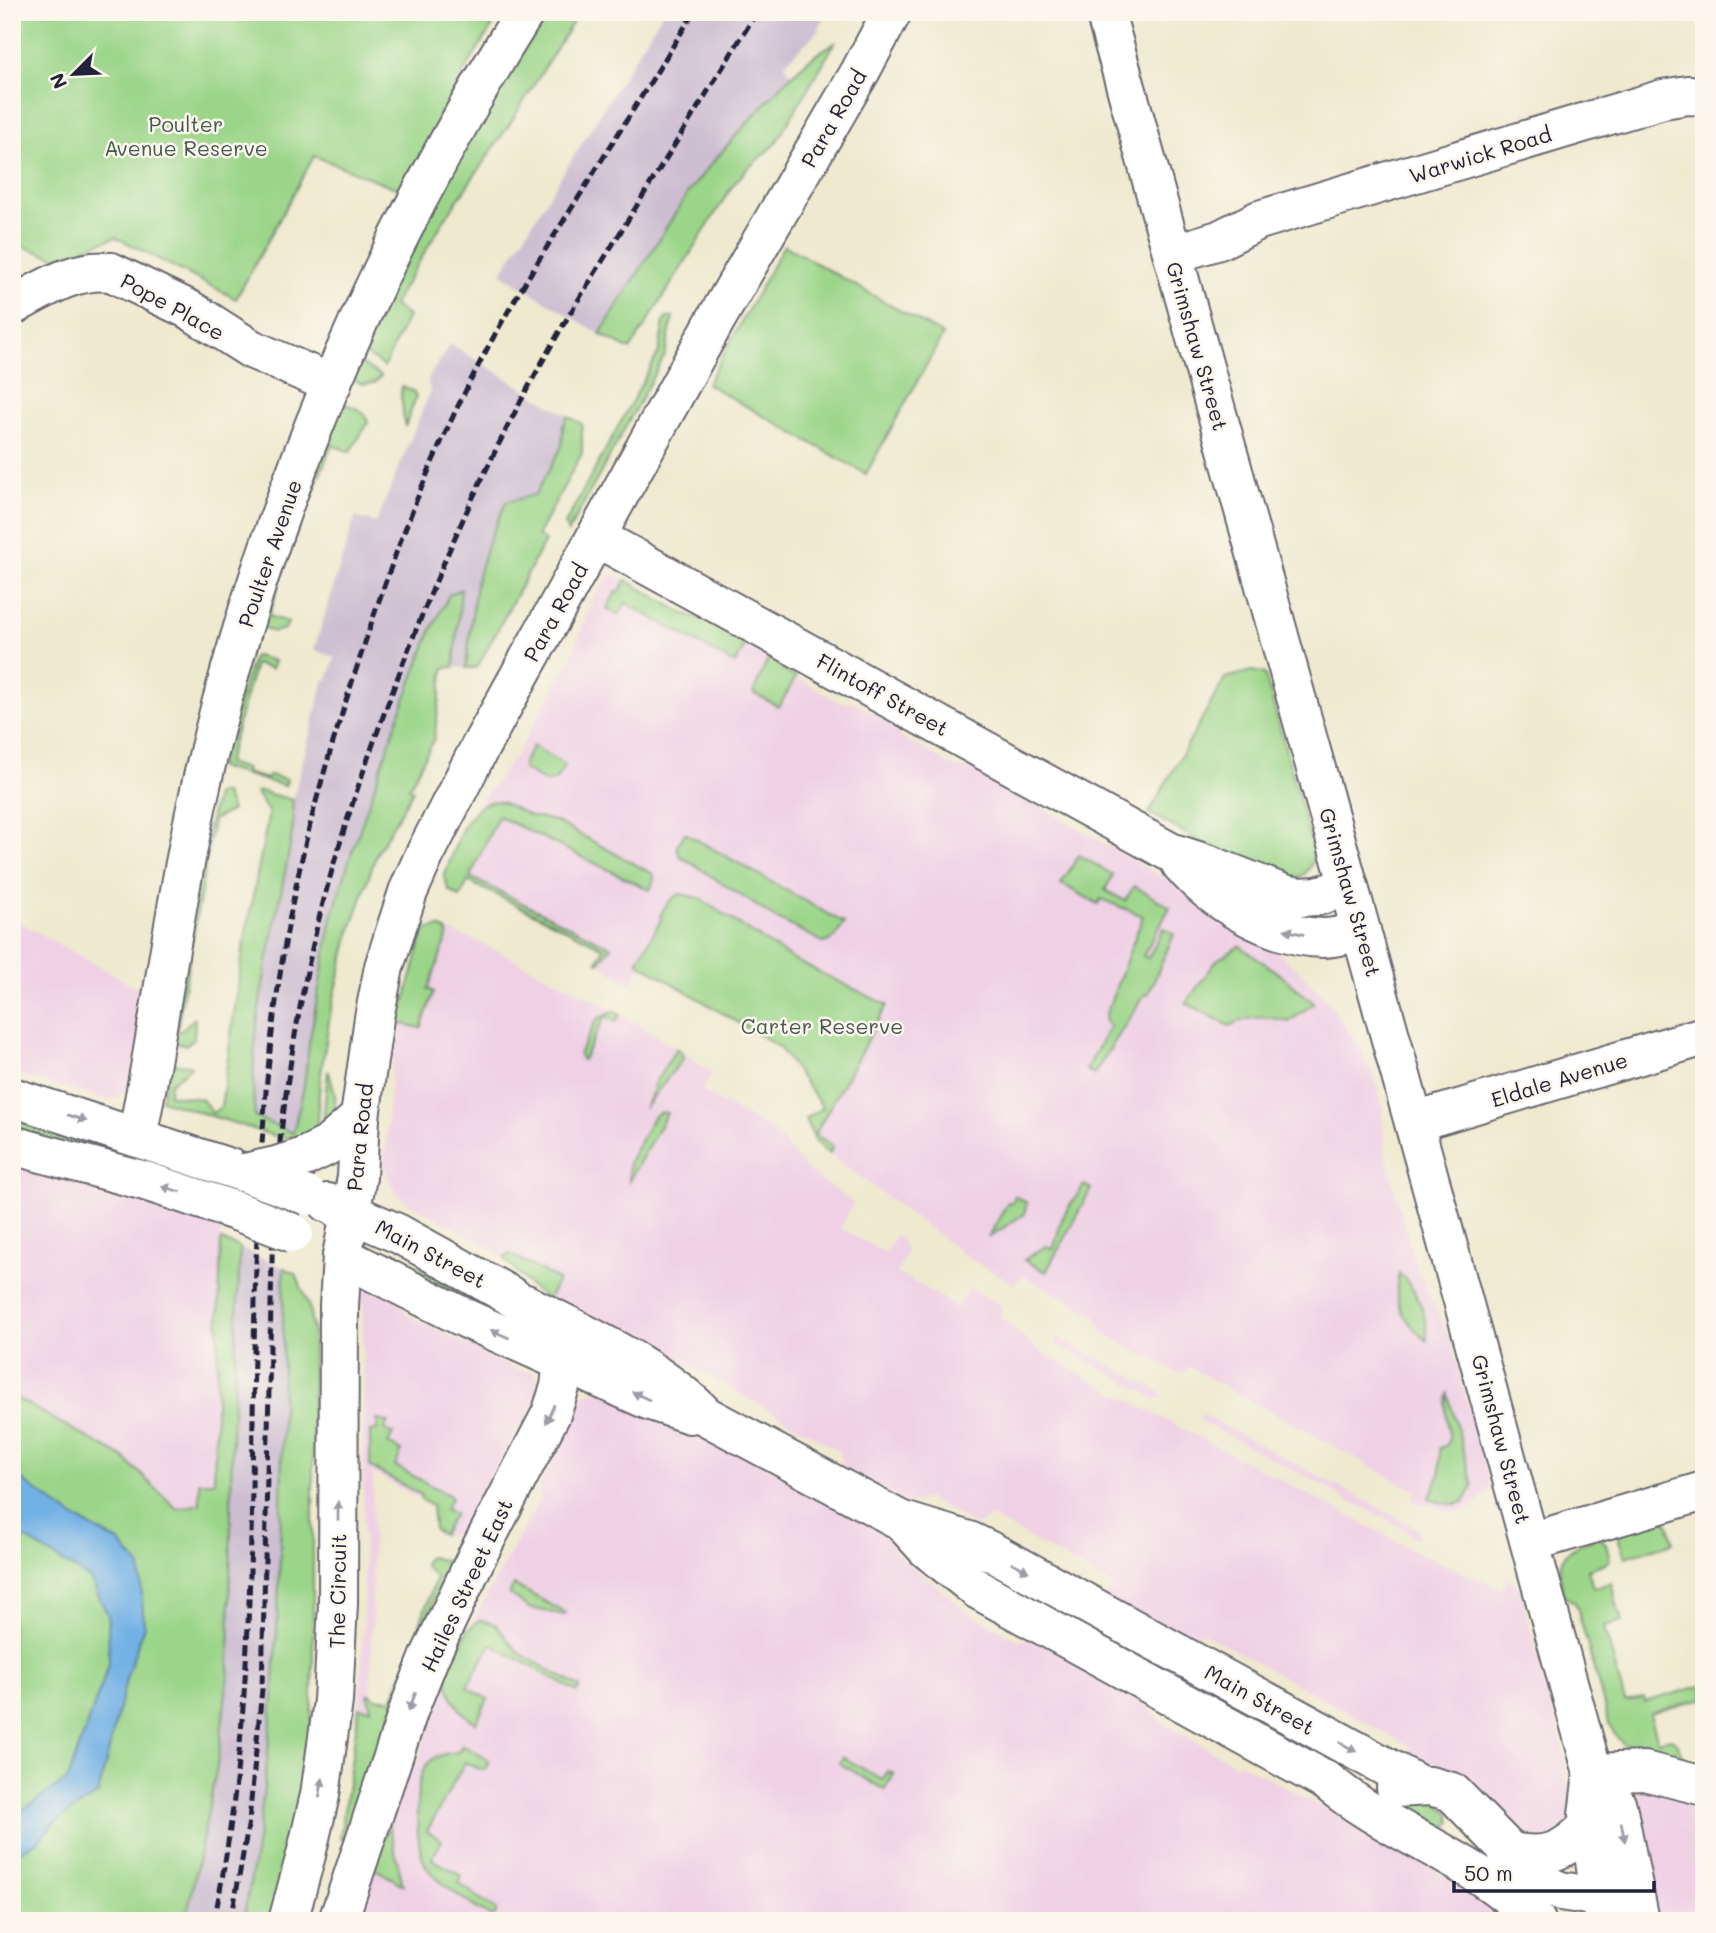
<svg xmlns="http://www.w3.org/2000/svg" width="1716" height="1933" font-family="Mali,sans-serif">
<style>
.built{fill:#efd0e5}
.industrial{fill:#cdbed2}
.green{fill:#9bd589;stroke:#5e7c62;stroke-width:2}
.water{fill:#72b1e5;stroke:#4a6a90;stroke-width:2}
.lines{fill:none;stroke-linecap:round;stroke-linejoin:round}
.minor-casing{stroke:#6a686f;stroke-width:42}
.major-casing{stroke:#6a686f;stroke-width:42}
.minor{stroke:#fff;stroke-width:38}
.major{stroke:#fff;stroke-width:38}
.rail{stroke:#22223b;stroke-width:5;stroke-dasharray:10 5;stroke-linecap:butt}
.major-bridge-casing{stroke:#6a686f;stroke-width:42;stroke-linecap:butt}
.major-bridge{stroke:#fff;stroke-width:38}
.oneway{fill:#9c9ca7}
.labels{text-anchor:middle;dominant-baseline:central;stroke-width:5;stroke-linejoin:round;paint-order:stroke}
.street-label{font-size:21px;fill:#22223b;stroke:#fbf7ec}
.park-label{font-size:21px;fill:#465852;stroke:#fbf7ec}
</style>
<rect width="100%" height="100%" fill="#fbf7ec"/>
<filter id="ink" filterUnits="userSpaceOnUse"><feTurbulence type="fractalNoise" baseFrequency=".0143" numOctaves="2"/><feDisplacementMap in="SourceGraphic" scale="14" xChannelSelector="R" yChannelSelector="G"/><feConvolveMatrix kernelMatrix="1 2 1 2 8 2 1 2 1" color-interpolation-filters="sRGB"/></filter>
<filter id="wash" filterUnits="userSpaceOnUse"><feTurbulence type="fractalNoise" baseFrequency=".00686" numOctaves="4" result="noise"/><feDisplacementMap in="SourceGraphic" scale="28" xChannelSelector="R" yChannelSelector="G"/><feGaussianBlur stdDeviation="1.57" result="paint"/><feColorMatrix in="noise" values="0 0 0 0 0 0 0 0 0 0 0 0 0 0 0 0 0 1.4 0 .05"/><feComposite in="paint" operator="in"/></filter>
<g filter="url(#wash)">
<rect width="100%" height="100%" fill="#efe9cf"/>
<g class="built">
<polygon points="616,575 685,614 702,619 773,659 784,671 841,703 853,702 891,723 901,737 957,768 975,769 1193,894 1277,952 1300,972 1325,998 1362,1051 1378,1087 1382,1106 1386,1157 1411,1250 1418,1271 1450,1340 1491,1488 1482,1499 1468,1509 1451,1513 1413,1501 1412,1499 1416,1491 1189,1367 1184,1372 1175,1372 1104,1333 1095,1315 1023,1276 1014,1284 972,1260 822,1149 812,1135 805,1119 823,1108 779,1047 642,965 631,984 597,962 604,948 468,881 461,896 452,894 446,884 444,877 470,815 517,754 564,671 574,651 592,599 605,582 610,576"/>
<polygon points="12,918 148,994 133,1078 126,1091 117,1097 108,1100 12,1073"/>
<polygon points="439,927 480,942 618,1012 681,1051 712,1073 702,1091 773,1131 808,1171 853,1203 840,1228 885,1253 896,1235 900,1238 907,1252 897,1273 958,1307 970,1288 1002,1306 1000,1316 1040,1352 1115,1393 1423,1555 1502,1589 1507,1578 1514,1581 1519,1588 1564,1751 1573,1815 1549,1843 1497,1822 1501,1810 1488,1800 1485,1790 1441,1764 1410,1769 1397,1759 1410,1750 1409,1746 1205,1634 1200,1634 1181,1645 1101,1598 1114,1590 1112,1585 992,1517 975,1525 927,1498 909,1504 844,1468 838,1450 685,1362 679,1360 669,1361 531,1287 509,1263 491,1247 406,1202 395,1192 388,1177 384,1162 393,1059 399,1023 422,936 424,930"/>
<polygon points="12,1166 103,1188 171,1208 221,1229 214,1482 199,1482 200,1504 177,1509 123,1457 12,1396"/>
<polygon points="366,1287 399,1301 406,1314 519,1371 532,1370 536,1374 541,1386 524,1429 518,1429 459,1532 446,1537 437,1534 434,1529 432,1506 373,1473 371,1694 368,1694 368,1700 371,1709 359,1708 364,1619 363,1292"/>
<polygon points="1058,1337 1161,1392 1163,1397 1157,1399 1061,1347 1055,1342"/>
<polygon points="591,1391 602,1391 743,1454 893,1536 895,1552 971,1614 1018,1640 1038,1638 1137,1693 1161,1722 1236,1765 1239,1762 1392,1845 1521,1921 355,1921 404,1778 417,1764 450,1663 542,1495 540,1485 568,1434 569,1416 576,1399"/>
<polygon points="1202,1414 1417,1528 1420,1535 1415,1538 1412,1537 1405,1529 1355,1503 1348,1502 1337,1493 1202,1422 1199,1418"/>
<polygon points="1642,1790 1704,1801 1704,1921 1654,1921 1634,1800"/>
</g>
<g class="industrial">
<polygon points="663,12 827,12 817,32 784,64 802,88 605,337 501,274"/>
<polygon points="450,344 582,424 582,453 483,636 477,668 445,668 434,739 409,788 413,790 377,853 350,932 330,1014 320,1080 317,1122 313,1129 299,1137 234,1113 292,804 324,679 328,680 335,657 314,650 355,517 376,523 430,392 428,379"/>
<polygon points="240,1248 284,1268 280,1577 272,1724 265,1795 243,1921 186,1921 218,1761 229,1668 232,1436"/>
</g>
<g class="green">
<polygon points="12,12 501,12 463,73 461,94 406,192 314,156 236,299 116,237 57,258 12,243"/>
<polygon points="542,12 579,12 511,122 444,220 393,305 408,316 384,367 364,353 401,262"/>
<path d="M835 43 776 143 747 169 733 185 630 350 600 334 688 193C708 167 729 143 751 119 777 91 800 61 835 43Z"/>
<polygon points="784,245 943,335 866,474 707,384"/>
<polygon points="673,317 665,355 568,532 565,524 659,352 664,321 667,318"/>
<polygon points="359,362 381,376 375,383 362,384 353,379"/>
<polygon points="402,386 413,391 416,397 405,427 401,395"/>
<path d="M342 404C353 405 367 412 368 423L350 452 332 445 297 529 269 616 288 622 285 629 273 632 261 626 272 580Z"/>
<polygon points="568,416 582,424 582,453 537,536 545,541 477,668 466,668 476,582 488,542 506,502 535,495 562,446 563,426"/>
<polygon points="626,580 685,614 702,619 743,642 744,647 735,664 626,603 618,615 607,608 616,592 620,591"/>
<path d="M461 589 454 667 444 668 434 739 409 788 413 790 377 853 350 932 330 1014 320 1080 317 1122 313 1129 302 1137H278L161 1100 170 1063 190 1065 191 1067 170 1083 169 1095 202 1099 212 1113 221 1107 243 949 269 813 256 793 259 791 293 800C291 808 295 817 293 826 280 918 245 1024 255 1117L293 1133 304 1086 309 1044 332 917 349 861 397 721 431 631 449 595Z"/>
<polygon points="256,656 274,661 272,669 255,664 227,763 246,769 245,773 267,779 269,775 287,780 285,786 218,767 253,657"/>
<polygon points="773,659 784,671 796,677 779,707 753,693 767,661"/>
<path d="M1252 671 1265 674 1313 850C1314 864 1309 873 1297 878L1249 869 1149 813 1225 678Z"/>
<polygon points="533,746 565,765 555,781 545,782 523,769 523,763"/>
<polygon points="220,793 225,794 232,810 213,820 177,1030 179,1032 195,1018 194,1039 186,1045 173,1042 194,885 216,795"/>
<path d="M492 801 502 802 530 816 555 821 653 874 654 879 650 890 498 816 470 877 611 947 599 963 597 962 604 948 468 881 460 897 449 890 444 877C455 851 462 809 492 801Z"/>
<polygon points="685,833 844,923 835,938 825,943 775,918 679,855 677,846"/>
<polygon points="1079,855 1113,875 1105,890 1125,901 1134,886 1170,907 1143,956 1148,958 1164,928 1174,934 1148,995 1145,994 1094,1074 1086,1070 1110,1026 1105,1022 1106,1014 1143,916 1101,899 1098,904 1061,884"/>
<path d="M680 894 699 898 792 959 887 1005 815 1134 833 1146 829 1154 816 1142 805 1119 823 1108 779 1047 637 962 661 920 660 916C665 906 670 899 680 894Z"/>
<polygon points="439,927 447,931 448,935 428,989 434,992 421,1028 399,1023 424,930"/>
<path d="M1240 946 1282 976 1314 1003 1289 1022C1267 1015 1250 1016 1229 1026L1186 1003 1217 960Z"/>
<polygon points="615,1011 620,1015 616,1022 605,1016 583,1060 581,1059 579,1054 597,1019"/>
<polygon points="676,1049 681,1051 683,1058 644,1109 655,1087 653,1086"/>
<path d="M328 1070C335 1091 342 1109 323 1125Z"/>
<polygon points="661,1112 667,1113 629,1181 629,1162 653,1117"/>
<polygon points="12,1116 231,1187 300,1213 298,1220 12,1133"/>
<polygon points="1084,1185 1091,1189 1046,1272 1024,1260 1046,1246 1053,1249 1063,1216"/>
<polygon points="1015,1196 1027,1203 1024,1214 988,1238 1008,1202 1012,1203"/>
<polygon points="221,1240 240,1248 232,1436 229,1668 218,1761 186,1921 12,1921 12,1396 123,1457 177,1509 200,1504 199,1482 214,1482"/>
<polygon points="510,1254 558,1280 548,1300 531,1287 504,1258"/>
<polygon points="399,1256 493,1310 395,1269"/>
<path d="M284 1268 296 1274 309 1307 313 1331V1662L311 1729 302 1812 272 1921H243C287 1706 280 1487 284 1268Z"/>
<path d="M1399 1273C1417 1289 1428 1316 1427 1341 1405 1322 1391 1303 1399 1273Z"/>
<path d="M1448 1394 1473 1485 1465 1501C1453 1507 1441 1504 1429 1498L1440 1474V1448L1447 1445C1454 1431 1441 1415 1448 1394Z"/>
<polygon points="377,1420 388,1422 384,1429 393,1434 388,1444 402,1451 395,1466 452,1497 445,1509 455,1514 442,1535 434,1529 432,1506 420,1499 421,1495 370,1467 370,1431 377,1430"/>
<polygon points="1662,1517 1669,1525 1673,1543 1625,1557 1619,1540 1621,1530"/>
<path d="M1599 1536 1606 1544 1610 1560 1606 1563 1588 1569 1593 1588 1611 1583 1622 1621 1604 1626 1625 1702 1644 1698 1645 1702 1704 1685V1698L1650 1714 1658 1741 1671 1738 1676 1742 1683 1758 1676 1764C1648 1756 1620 1753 1609 1723L1577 1606 1574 1602 1564 1596C1553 1555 1564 1551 1599 1536Z"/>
<polygon points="430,1557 447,1561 448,1564 425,1625 422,1627 420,1624 436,1577 424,1566 426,1559"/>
<polygon points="514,1585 566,1613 564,1615 529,1608 509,1594"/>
<path d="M481 1620 495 1624 519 1653 580 1687 577 1692 491 1644 467 1687 488 1699 476 1723C459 1712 444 1692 448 1670 449 1661 456 1652 460 1645 466 1634 470 1624 481 1620Z"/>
<polygon points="407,1662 352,1841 340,1838 359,1708 371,1709 368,1694 371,1694 375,1698 392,1700"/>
<path d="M462 1745 487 1759 489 1763 486 1769 481 1770 465 1762 427 1831 442 1840 432 1859 462 1876 459 1883 496 1910V1914L492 1917C476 1909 436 1881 427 1868 415 1850 413 1784 425 1767 433 1755 446 1753 459 1752Z"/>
<polygon points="843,1757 882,1780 888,1771 894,1774 885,1790 839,1763"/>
<polygon points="1376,1803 1437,1803 1450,1814 1451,1823 1442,1831"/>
<polygon points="389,1825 403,1885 372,1867"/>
</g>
<polygon class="water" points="12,1473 75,1518 119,1542 140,1567 144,1626 127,1676 98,1794 55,1822 37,1842 12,1855 12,1817 67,1780 109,1664 108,1615 90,1579 12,1530"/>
</g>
<g filter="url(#ink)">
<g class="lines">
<g class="minor-casing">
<g id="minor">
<polyline points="1105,12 1349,887"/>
<polyline points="1173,254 1219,240 1259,220 1663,99 1688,95 1704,96"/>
<path d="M12 306C44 289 74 268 111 272L190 310 251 349 332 384"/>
<polyline points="1415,1122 1704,1036"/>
<path d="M137 1137C160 1025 173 911 198 799 260 520 374 253 525 12"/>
<polyline points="342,1256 467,1319 648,1400 690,1414"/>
<path d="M526 1304C589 1337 656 1365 706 1416L900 1520 969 1541 992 1552 1421 1786"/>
<path d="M906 1526 927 1549 977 1589 1328 1782C1392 1835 1477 1859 1536 1921"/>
<polyline points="1531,1542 1704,1491"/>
<polyline points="1593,1773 1644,1771 1704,1786"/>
<polyline points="1396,1788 1430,1786 1452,1792 1540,1882 1560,1891 1600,1897"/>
<path d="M1507 1851C1544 1860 1564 1853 1589 1825"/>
</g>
</g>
<g class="major-casing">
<g id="major">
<polyline points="596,537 1170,852 1210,865 1284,894 1299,897 1317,896 1349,887 1593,1773 1588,1815 1604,1921"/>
<path d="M1181 864C1213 902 1272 937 1323 938 1336 938 1348 934 1361 931"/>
<polyline points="12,1097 245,1173"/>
<polyline points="12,1145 145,1181 236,1211"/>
<polyline points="304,1157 327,1146 360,1117"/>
<polyline points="328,1203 399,1234 509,1295 531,1310 552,1332 563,1361 560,1387 551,1414 477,1556 430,1656 409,1709 338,1921"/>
<polyline points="1593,1773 1609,1790 1617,1806 1640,1921"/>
<polyline points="288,1921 306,1855 320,1795 333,1701 338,1603 339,1306 342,1256 357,1177 360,1117 374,1018 384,967 395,932 408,892 424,856 479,749 715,321 860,72 892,12"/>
</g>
</g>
<use href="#minor" class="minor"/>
<use href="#major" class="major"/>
<g class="rail">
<path d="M214 1921C269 1656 242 1384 264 1117 270 1033 282 949 300 867 315 798 336 731 358 664 390 564 426 467 474 374 506 311 544 251 582 192 619 132 657 72 694 12"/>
<path d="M231 1921 249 1821 262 1689 273 1218C280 1122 294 1025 316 931 337 843 367 758 399 674 447 547 504 423 574 307L757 12"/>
</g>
<g class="major-bridge-casing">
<g id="major-bridge">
<polyline points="245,1173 308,1196"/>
<polyline points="245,1173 276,1166 304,1157"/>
<polyline points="236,1211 293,1233"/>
</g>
</g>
<use href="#major-bridge" class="major-bridge"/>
</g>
<defs><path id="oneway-solid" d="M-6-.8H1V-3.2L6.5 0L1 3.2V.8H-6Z" transform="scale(1.75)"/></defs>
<g class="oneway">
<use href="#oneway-solid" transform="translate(1294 932) rotate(-165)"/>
<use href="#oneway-solid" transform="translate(77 1118) rotate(18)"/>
<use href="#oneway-solid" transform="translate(171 1189) rotate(-163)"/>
<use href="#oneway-solid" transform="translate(500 1334) rotate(-156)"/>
<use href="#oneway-solid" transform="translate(641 1396) rotate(-155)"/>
<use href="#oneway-solid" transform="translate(550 1414) rotate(114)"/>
<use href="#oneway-solid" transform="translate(338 1511) rotate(-90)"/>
<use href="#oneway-solid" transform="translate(1020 1567) rotate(29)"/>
<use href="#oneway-solid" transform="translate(412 1702) rotate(111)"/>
<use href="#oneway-solid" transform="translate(1348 1747) rotate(28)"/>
<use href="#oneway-solid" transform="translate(321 1788) rotate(-80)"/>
<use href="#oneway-solid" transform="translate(1623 1832) rotate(79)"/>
</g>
</g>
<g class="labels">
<g class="street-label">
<text transform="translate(833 118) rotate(-60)">Para Road</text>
<text transform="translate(1480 154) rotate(-17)">Warwick Road</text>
<text transform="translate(173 306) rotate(29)">Pope Place</text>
<text transform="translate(1198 346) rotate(74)">Grimshaw Street</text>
<text transform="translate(269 553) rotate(-71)">Poulter Avenue</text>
<text transform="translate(555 612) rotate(-61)">Para Road</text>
<text transform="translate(883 694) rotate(29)">Flintoff Street</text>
<text transform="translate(1351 892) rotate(74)">Grimshaw Street</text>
<text transform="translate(1559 1079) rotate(-17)">Eldale Avenue</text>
<text transform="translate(359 1137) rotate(-84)">Para Road</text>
<text transform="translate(431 1253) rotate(28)">Main Street</text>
<text transform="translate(1502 1439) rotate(75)">Grimshaw Street</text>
<text transform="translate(466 1585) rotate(-65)">Hailes Street East</text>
<text transform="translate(337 1591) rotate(-89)">The Circuit</text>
<text transform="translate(1260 1699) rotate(29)">Main Street</text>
</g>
<g class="park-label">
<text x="186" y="123">Poulter<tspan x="186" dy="24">Avenue Reserve</tspan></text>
<text x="822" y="1025">Carter Reserve</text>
</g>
</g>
<rect width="1716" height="1933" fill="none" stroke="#fbf7ec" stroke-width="42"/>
<g transform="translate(74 74) rotate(246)" stroke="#fbf7ec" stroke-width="5" paint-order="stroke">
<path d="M0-5L12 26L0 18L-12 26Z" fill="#22223b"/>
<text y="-10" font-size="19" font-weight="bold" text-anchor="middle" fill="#22223b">N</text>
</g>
<path d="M1454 1881v10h200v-10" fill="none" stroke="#22223b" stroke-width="3.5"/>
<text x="1464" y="1881" font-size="21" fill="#22223b" stroke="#fbf7ec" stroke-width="5" paint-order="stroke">50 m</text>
</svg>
